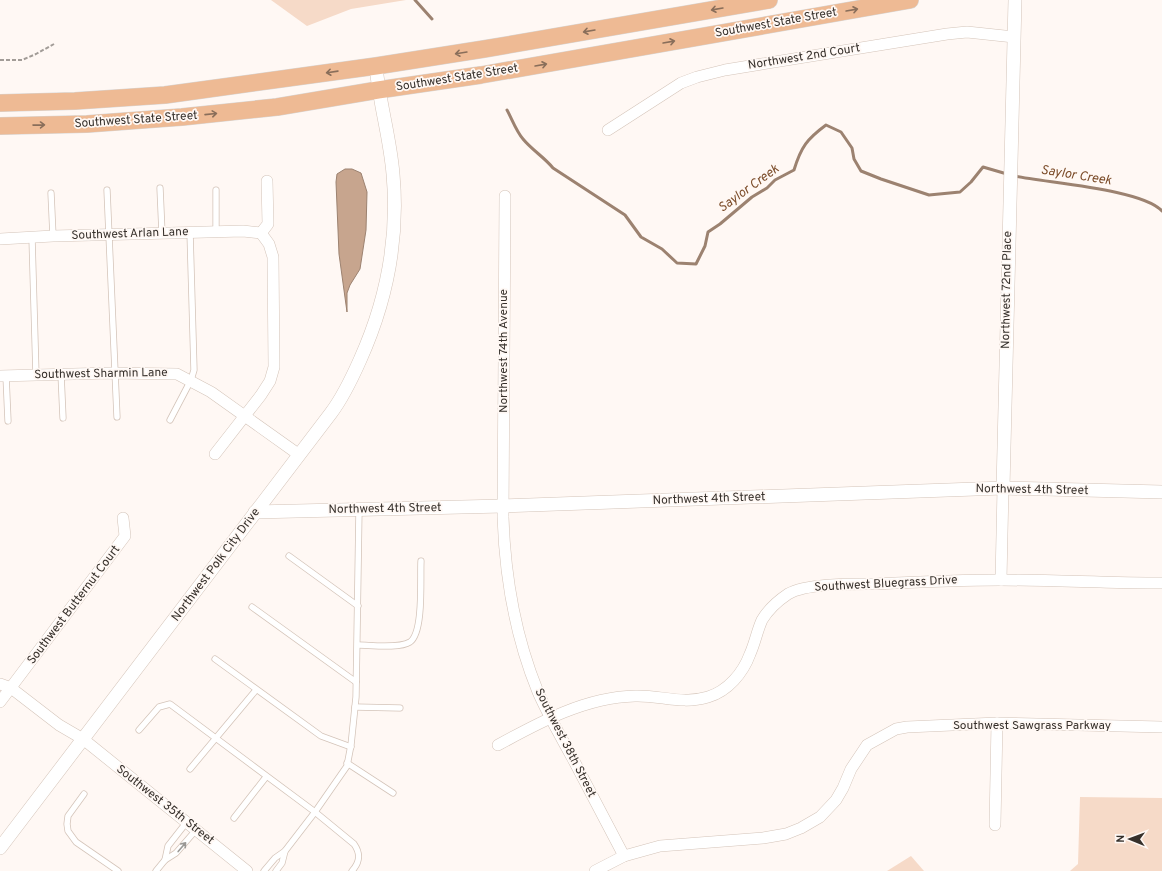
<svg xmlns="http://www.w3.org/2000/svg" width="1162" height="871" font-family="Overpass,sans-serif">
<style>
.green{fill:#f6dac8}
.water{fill:#c7a58e;stroke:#9c8270}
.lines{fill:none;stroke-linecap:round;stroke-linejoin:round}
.stream{stroke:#9c8270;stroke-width:3}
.service-casing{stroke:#d4c4b9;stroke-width:7}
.minor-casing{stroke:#d4c4b9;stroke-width:12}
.tertiary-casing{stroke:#d4c4b9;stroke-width:14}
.primary-casing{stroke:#d7d6d5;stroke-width:18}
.path{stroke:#a29c97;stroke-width:2;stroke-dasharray:4 2;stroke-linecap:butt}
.service{stroke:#fff;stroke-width:5.5}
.minor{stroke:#fff;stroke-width:11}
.tertiary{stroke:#fff;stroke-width:13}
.primary{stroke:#eeba94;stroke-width:17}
.oneway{stroke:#896e5a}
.oneway2{stroke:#9a9895}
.labels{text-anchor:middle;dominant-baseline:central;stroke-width:3.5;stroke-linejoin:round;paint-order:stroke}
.street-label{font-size:12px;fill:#36302b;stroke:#fff8f4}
.water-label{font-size:13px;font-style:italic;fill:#7b4b28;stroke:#fff8f4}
</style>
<rect width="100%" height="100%" fill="#fff8f4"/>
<g class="green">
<polygon points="271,0 406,0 351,9 307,26"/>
<polygon points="1080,797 1162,798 1162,871 1070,871 1078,864"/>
<polygon points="911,856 924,871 887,871"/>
</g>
<polygon class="water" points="345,169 352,169 361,173 367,192 366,230 360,269 350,285 347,293 347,312 339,254 336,182 337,174"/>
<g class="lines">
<g class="stream">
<polyline points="415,0 432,19"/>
<path d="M507 110C512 119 516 131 523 139 532 150 544 157 553 168L625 215 641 237 662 249 677 263 696 264 705 246 708 232 720 224 752 197 767 188 775 180 794 170C801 147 807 139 826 125L841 132 852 148 854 159 861 171 881 179 929 195 960 192 971 182 983 167 1007 174"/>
<path d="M1015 176C1047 183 1142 189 1162 211"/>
</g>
<g class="service-casing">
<g id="service">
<polyline points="160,188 162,233"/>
<polyline points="107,190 117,417"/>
<polyline points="216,190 216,232"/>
<polyline points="51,193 53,236"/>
<polyline points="32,238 36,375"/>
<polyline points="61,374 63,418"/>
<polyline points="6,376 8,421"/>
<polyline points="170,420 191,380 194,370 190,232"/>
<polyline points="289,556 358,606"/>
<polyline points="252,607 356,682"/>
<path d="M358 645C370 645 399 649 410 642 424 632 420 578 421 561"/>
<polyline points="215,659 321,736 351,747"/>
<polyline points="355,707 400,708"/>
<path d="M139 730 159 707 170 704 315 812 354 844C361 854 360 862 352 871"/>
<polyline points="347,763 393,793"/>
<polyline points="190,769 256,690"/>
<polyline points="84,794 68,816 67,824 68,831 76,842 118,871"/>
<polyline points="234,818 266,777"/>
<polyline points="165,860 168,846 186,823"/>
<polyline points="156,871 165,860 176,853 196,830"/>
<polyline points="264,871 275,858 285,851 315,812 347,766 351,745 356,697 359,510"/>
<polyline points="276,871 282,863 285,851"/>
</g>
</g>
<g class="minor-casing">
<g id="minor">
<polyline points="608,130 681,83 697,77 725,70 947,34 967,32 1014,37"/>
<path d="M505 196 503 517C505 577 515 636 538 692 548 715 561 737 573 759 590 791 607 824 624 856"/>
<polyline points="0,239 53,236 170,233 243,231 261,233"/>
<polyline points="0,376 110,373 177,374 211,392 298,454"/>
<polyline points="215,454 261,395 270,381 274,367 273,257 269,244 261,233 268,224 267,181"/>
<polyline points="1001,580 1003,488"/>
<polyline points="0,684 11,688 59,725 83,739 247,871"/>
<polyline points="0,702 125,536 123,518"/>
<path d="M498 745C540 722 586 697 635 696 661 695 681 705 708 697 728 691 743 673 750 654 755 643 757 631 762 620 768 610 779 600 788 594 807 583 853 584 875 584 917 582 959 580 1000 580 1054 580 1108 583 1162 583"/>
<polyline points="995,825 997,723"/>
<polyline points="595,871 624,856 660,846 763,838 786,834 801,828 820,817 836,800 843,788 851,769 867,745 896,729 907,727 997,723 1162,727"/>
</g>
</g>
<g class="tertiary-casing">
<g id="tertiary">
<polyline points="1003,488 1015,0"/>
<polyline points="255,512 503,506 1003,488 1162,492"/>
<path d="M0 848 331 413C343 397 352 378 360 360 387 300 399 239 393 174 390 137 379 102 376 66"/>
</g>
</g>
<g class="primary-casing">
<g id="primary">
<polyline points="0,103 75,101 165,95 376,66 484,49 769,0"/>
<polyline points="0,126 87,124 182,117 277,107 378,90 481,75 910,0"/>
</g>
</g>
<polyline class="path" points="0,60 22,60 36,54 54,44"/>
<use href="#service" class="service"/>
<use href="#minor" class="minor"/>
<use href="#tertiary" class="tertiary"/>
<use href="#primary" class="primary"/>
</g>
<defs><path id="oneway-shaft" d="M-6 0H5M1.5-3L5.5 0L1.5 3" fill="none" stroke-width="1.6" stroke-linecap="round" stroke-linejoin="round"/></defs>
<g class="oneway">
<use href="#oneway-shaft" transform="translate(717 9) rotate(170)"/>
<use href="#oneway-shaft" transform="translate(852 10) rotate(-10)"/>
<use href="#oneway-shaft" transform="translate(589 31) rotate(170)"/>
<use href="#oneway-shaft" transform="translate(669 42) rotate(-10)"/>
<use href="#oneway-shaft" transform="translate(461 53) rotate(171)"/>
<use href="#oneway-shaft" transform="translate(541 65) rotate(-10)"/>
<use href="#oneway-shaft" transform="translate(332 72) rotate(172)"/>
<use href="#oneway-shaft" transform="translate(211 114) rotate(-6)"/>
<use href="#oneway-shaft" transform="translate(39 125) rotate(-1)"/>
</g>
<use class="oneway2" href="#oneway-shaft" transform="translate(182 847) rotate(-50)"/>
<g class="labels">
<g class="street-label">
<text transform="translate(776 23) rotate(-10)">Southwest State Street</text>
<text transform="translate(804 57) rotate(-9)">Northwest 2nd Court</text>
<text transform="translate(457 78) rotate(-9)">Southwest State Street</text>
<text transform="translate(136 120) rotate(-4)">Southwest State Street</text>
<text transform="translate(130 234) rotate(-2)">Southwest Arlan Lane</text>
<text transform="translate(1007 290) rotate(-89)">Northwest 72nd Place</text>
<text transform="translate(504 351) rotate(-90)">Northwest 74th Avenue</text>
<text transform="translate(101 374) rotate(-1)">Southwest Sharmin Lane</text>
<text transform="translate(1032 490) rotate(1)">Northwest 4th Street</text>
<text transform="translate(709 499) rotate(-2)">Northwest 4th Street</text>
<text transform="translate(385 509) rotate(-1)">Northwest 4th Street</text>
<text transform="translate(216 565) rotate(-53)">Northwest Polk City Drive</text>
<text transform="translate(886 584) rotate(-3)">Southwest Bluegrass Drive</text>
<text transform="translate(74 605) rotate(-53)">Southwest Butternut Court</text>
<text x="1032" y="726">Southwest Sawgrass Parkway</text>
<text transform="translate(565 743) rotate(63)">Southwest 38th Street</text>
<text transform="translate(165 805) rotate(38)">Southwest 35th Street</text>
</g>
<g class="water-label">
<text transform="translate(1076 176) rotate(9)">Saylor Creek</text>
<text transform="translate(749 189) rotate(-36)">Saylor Creek</text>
</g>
</g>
<g transform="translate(1130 839) rotate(271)" stroke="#fff8f4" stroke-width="3" paint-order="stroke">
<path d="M0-3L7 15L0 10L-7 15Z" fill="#36302b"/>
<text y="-6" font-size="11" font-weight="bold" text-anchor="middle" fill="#36302b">N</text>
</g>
</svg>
